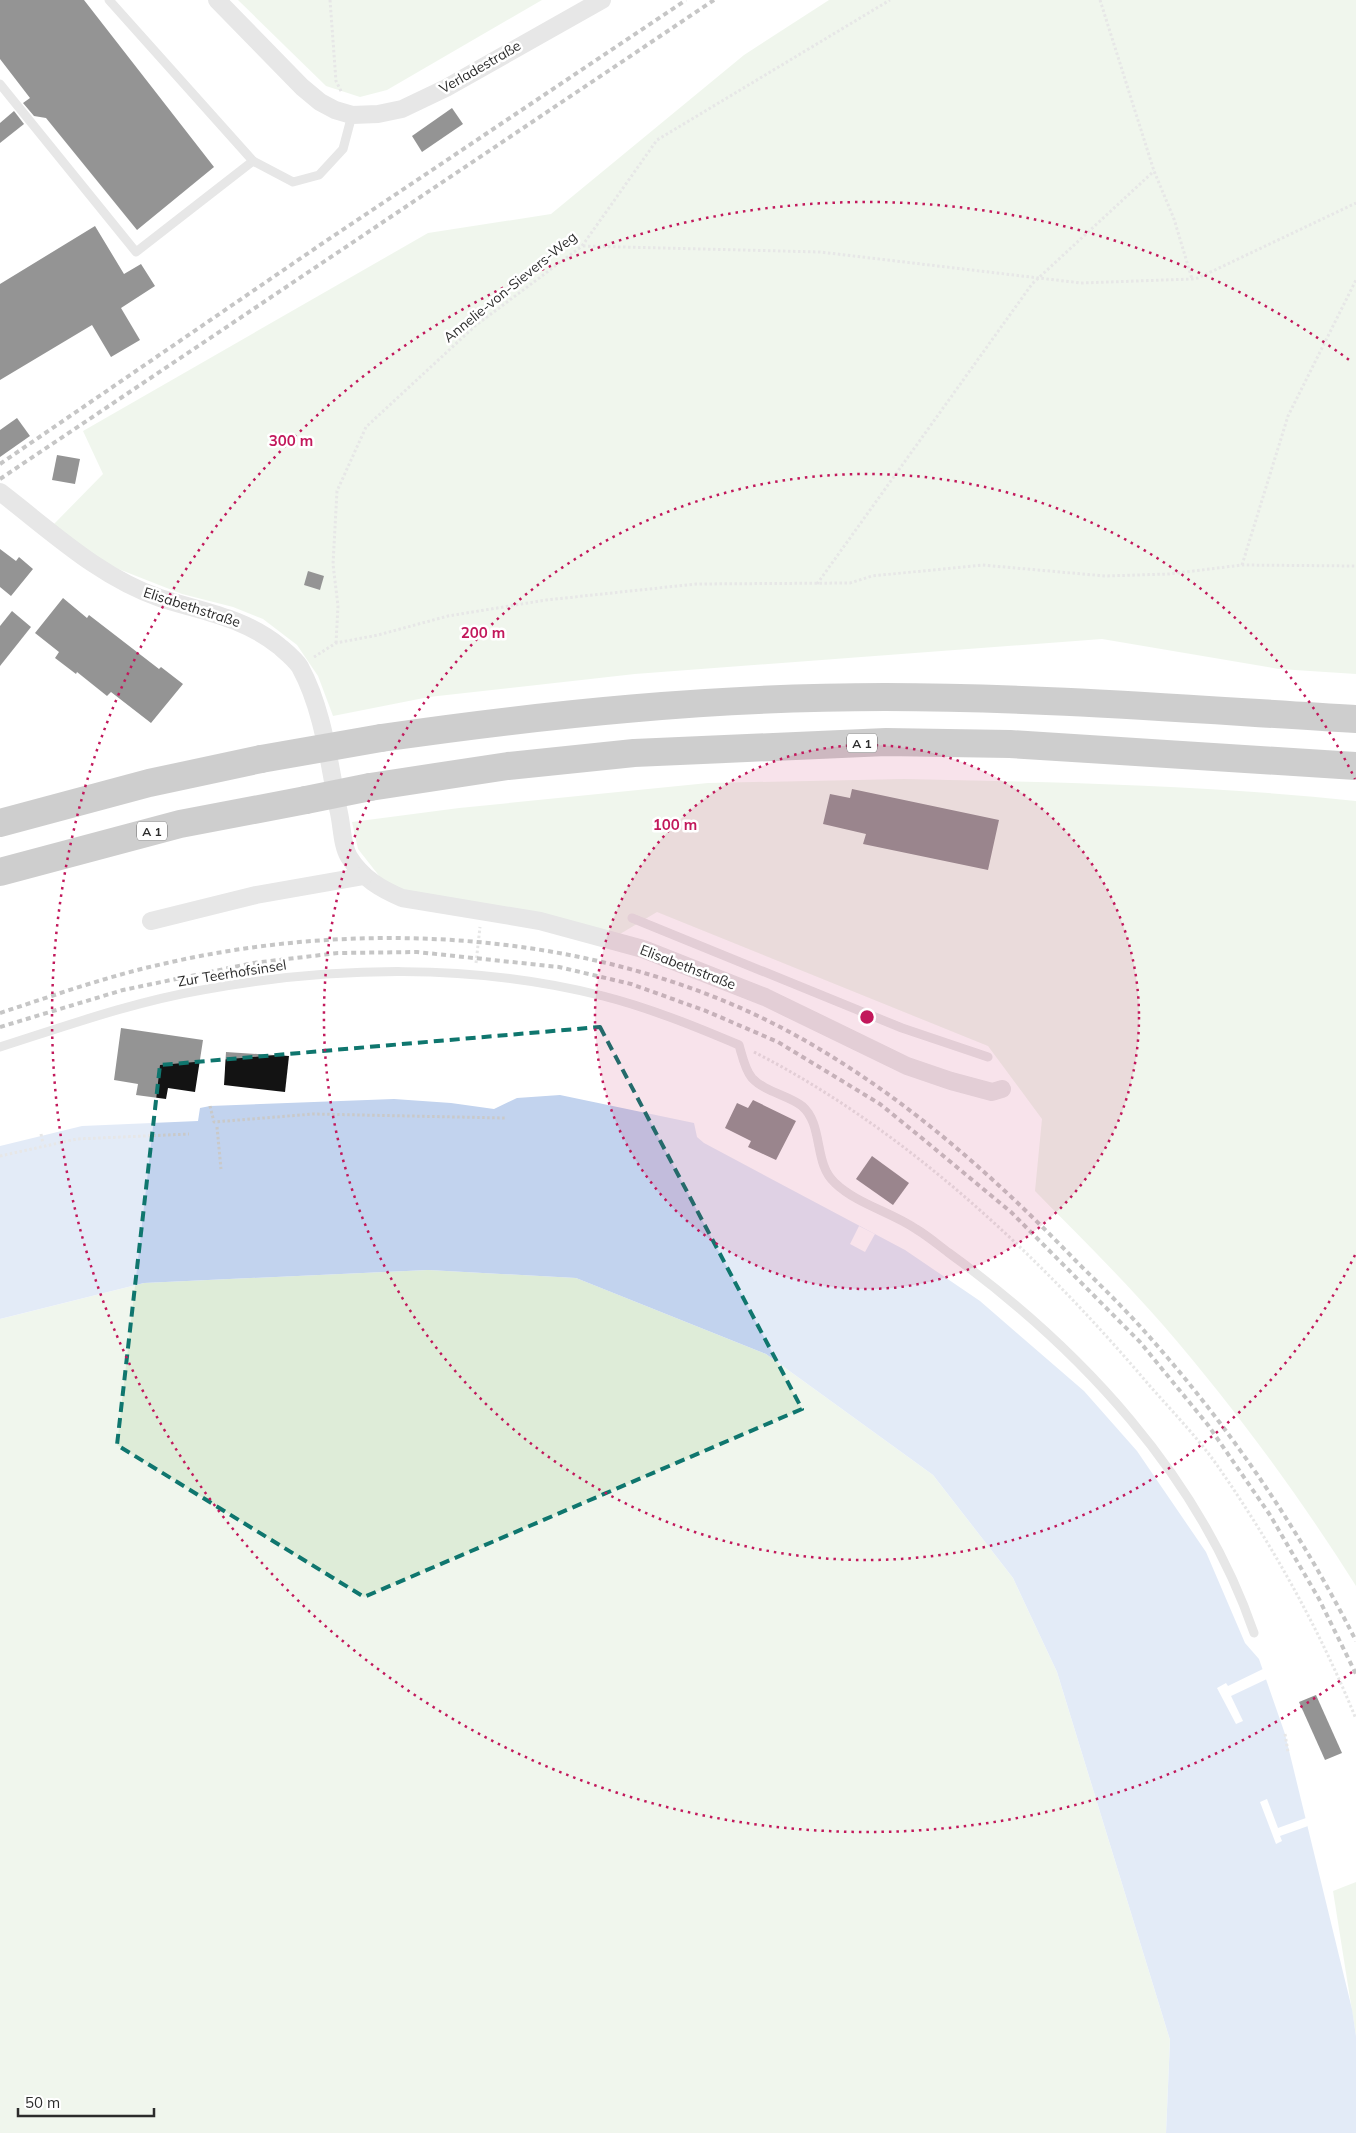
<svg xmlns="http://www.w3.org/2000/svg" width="1356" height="2133" font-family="Mulish,sans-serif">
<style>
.green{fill:#deecd8}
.water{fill:#c2d3ee}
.pier{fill:#fff}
.building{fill:#131313}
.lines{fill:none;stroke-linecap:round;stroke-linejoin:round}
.path{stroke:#c9c9c9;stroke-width:3;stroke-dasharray:2.5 2.5;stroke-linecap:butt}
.service{stroke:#c9c9c9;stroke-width:9}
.minor{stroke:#c9c9c9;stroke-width:18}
.motorway{stroke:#939393;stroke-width:28}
.rail{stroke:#818181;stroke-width:4;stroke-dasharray:5 4;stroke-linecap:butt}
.motorway-bridge{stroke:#939393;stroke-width:28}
.marked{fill:none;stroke:#0f766e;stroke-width:4;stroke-dasharray:10 6;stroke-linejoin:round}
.ring{fill:none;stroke:#c2185b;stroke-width:2.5;stroke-dasharray:2.5 5}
.labels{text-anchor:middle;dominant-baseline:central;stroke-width:5;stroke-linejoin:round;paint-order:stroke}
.shield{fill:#fff;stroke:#6b6b6b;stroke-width:1}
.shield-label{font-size:12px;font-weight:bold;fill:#2c2c2c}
.street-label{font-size:14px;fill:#2c2c2c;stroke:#fff}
.centre{fill:#c2185b;stroke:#fff;stroke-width:2.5}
.ring-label{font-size:15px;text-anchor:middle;font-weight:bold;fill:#c2185b;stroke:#fff;stroke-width:5;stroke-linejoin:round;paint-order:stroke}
</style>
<rect width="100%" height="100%" fill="#fff"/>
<g class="green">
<polygon points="238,0 542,0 387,90 360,97 326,86"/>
<polygon points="829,0 1356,0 1356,674 1279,669 1102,639 635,674 429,697 333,716 318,676 297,645 263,619 233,607 182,594 98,561 53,525 103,474 83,431 428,233 551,214 744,55"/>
<path d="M904 779C1055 782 1206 785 1356 801V1586C1298 1494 1233 1406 1163 1325 1122 1278 1078 1235 1035 1191L1042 1119 988 1046 657 912 620 934 405 892 380 877 358 849 352 822 459 808 708 783Z"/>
<polygon points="428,1270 576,1278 766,1354 933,1475 1013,1578 1057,1672 1170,2040 1166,2133 0,2133 0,1319 144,1283"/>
<polygon points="1356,1882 1356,2036 1333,1891"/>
</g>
<polygon class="water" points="560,1095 694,1123 697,1137 704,1143 905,1250 980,1301 1084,1391 1137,1451 1206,1552 1245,1643 1259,1659 1285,1734 1352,2009 1356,2036 1356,2133 1166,2133 1170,2040 1057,1672 1013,1578 933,1475 766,1354 576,1278 428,1270 144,1283 0,1319 0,1146 82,1126 198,1121 200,1108 210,1106 394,1099 451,1103 494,1109 517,1098"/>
<g class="pier">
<polygon points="859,1226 875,1234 865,1252 850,1244"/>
<polygon points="1265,1668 1269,1678 1231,1696 1243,1721 1236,1724 1217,1688 1226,1683 1228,1686"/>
<polygon points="1267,1799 1278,1828 1306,1818 1308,1826 1280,1836 1282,1841 1276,1844 1260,1802"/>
</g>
<g class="building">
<polygon points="0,0 84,0 214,167 137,230 46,118 34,116 23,103 30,98 0,59"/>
<polygon points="452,108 463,124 422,152 412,136"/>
<polygon points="14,111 24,124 0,143 0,123"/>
<polygon points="95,226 124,274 141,264 155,286 121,308 140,340 111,357 92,325 0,380 0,284"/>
<polygon points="17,418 30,436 0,457 0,430"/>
<polygon points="57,455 80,459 75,484 52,480"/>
<polygon points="0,549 16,561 19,557 33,569 11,596 0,587"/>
<polygon points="308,571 324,576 320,590 304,585"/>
<polygon points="63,598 87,618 89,615 159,669 161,667 183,684 151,723 111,692 107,696 77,672 76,674 55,658 59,652 35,633"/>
<polygon points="12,611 31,627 0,666 0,626"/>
<polygon points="852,789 999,820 988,870 863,844 866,834 823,824 830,794 850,798"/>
<polygon points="121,1028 203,1040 195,1092 168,1088 166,1099 136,1095 138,1084 114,1080"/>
<polygon points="226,1052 289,1056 285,1092 224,1085"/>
<polygon points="753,1100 796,1121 776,1160 748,1147 751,1141 725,1128 737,1103 748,1108"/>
<polygon points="872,1156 909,1183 893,1205 856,1179"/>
<polygon points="1316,1695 1342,1753 1325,1760 1299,1702"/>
</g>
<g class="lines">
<g class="path">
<polyline points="330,0 336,81 342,93"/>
<polyline points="1100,0 1154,171 1174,219 1192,279"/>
<polyline points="583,246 820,252 1081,283 1192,279 1198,278 1356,203"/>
<polyline points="1242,565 1288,416 1356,280"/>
<polyline points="817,584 1032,284 1154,171"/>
<polyline points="336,643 338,606 333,564 337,491 366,427 475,326 582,246 657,140 890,0"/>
<polyline points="314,657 336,643 378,635 448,616 546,600 696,584 850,583 872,576 982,565 1105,576 1169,574 1242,565 1356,566"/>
<polyline points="476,963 480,927"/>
<path d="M754 1052C905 1129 1040 1256 1149 1385 1172 1411 1197 1437 1217 1465 1272 1544 1320 1630 1356 1719"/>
<polyline points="210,1106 214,1122 313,1114 505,1118"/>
<polyline points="217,1127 221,1169"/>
<polyline points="41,1134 43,1144"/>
<polyline points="0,1156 77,1139 189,1134"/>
<polyline points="1285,1734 1288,1752"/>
</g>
<g class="service">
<polyline points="0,84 136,252 253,161 109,0"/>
<polyline points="253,161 293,182 319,175 343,149 352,115"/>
<polyline points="632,918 902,1028 988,1057"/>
<path d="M0 1047C66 1026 133 1002 202 990 333 966 473 963 603 996 650 1008 694 1026 739 1045 742 1055 745 1070 752 1078 765 1092 788 1095 802 1106 824 1125 813 1163 835 1183 857 1204 891 1212 916 1229 928 1236 938 1245 949 1253 1081 1349 1200 1476 1254 1633"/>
</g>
<g class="minor">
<polyline points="217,0 302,87 320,102 335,110 352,115 378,114 402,109 446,88 602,0"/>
<path d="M0 492C51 531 99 577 160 598 203 612 243 617 279 646 286 652 295 659 300 667 324 711 329 765 339 813 342 826 342 846 349 857 362 878 381 889 402 898L540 921 643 949 765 997 907 1066 951 1081 992 1092 1002 1089"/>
<polyline points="151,921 256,895 364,876"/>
</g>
<g class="motorway">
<path d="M381 738C548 714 715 697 885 697 1042 697 1199 710 1356 719"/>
<polyline points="370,787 508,766 634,753 886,742 1010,744 1356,766"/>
<polyline points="0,823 149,783 261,759"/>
<polyline points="0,872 180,824 306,800"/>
</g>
<g class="rail">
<polyline points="0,464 323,243 686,0"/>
<polyline points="0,479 714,0"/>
<path d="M0 1013C55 995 111 975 167 963 368 917 600 932 784 1029 895 1088 990 1172 1076 1261 1100 1285 1124 1308 1146 1333 1229 1426 1300 1530 1356 1641"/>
<polyline points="0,1027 123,990 253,963 338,953 417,952 559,967 631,984 706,1011 778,1042 880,1104 923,1139 1011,1212 1140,1342 1208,1425 1270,1515 1319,1599 1356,1674"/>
</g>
<g class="motorway-bridge">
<polyline points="261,759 381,738"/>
<polyline points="306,800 370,787"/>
</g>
</g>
<path d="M0 0H1356V2133H0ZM600 1027 802 1409 364 1597 117 1445 160 1065Z" fill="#fff" fill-opacity=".55" fill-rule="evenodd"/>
<path class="marked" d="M600 1027 802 1409 364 1597 117 1445 160 1065Z"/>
<circle cx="867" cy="1017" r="272" fill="#c2185b" fill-opacity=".12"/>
<g class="ring">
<circle cx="867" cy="1017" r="272"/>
<path d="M1355 1255A543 543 0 1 1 1355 779"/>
<path d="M1352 1672A815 815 0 1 1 1352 362"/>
</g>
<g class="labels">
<g class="shield">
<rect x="847" y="733.5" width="30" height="19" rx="4"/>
<rect x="137" y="821.5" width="30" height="19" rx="4"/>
</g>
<g class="shield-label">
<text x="862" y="743">A 1</text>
<text x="152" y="831">A 1</text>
</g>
<g class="street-label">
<text transform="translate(480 67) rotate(-30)">Verladestraße</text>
<text transform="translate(510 287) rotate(-39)">Annelie-von-Sievers-Weg</text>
<text transform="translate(192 607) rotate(18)">Elisabethstraße</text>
<text transform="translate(688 967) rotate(21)">Elisabethstraße</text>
<text transform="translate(232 973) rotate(-9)">Zur Teerhofsinsel</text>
</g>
</g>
<circle cx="867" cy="1017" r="8" class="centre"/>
<g class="ring-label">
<text x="291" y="446">300 m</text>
<text x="483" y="638">200 m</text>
<text x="675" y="830">100 m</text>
</g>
<path d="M18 2108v8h136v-8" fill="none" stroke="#2c2c2c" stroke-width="2.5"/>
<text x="25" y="2108" font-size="15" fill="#2c2c2c" stroke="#ffffff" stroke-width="4" paint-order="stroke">50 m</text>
</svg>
